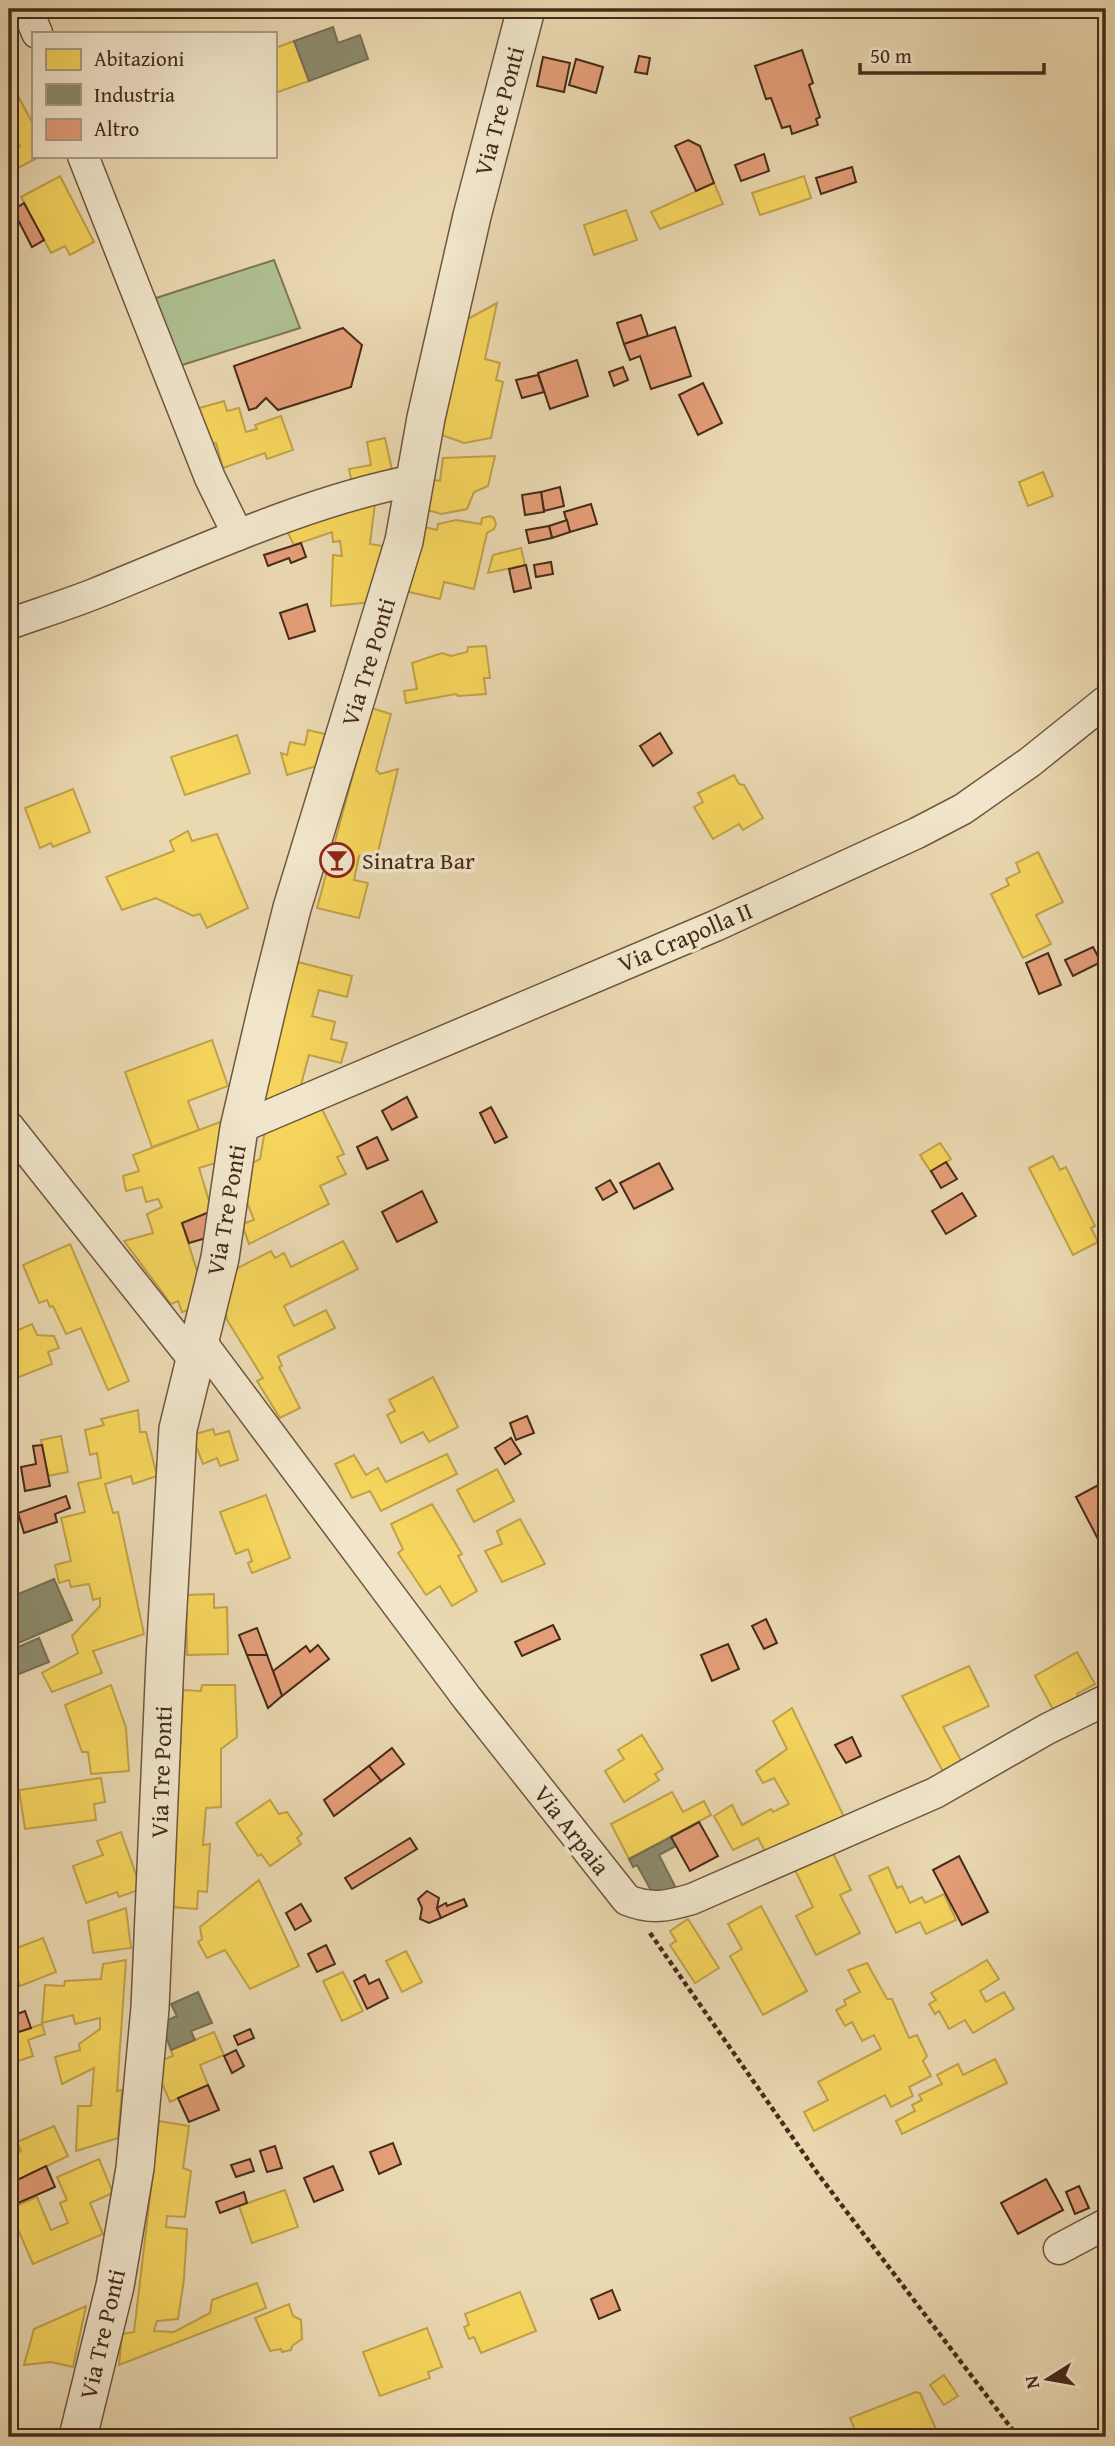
<svg xmlns="http://www.w3.org/2000/svg" width="1115" height="2446" font-family="'Gentium Book Plus',serif">
<style>
.green{fill:#b0c091;stroke:#7b7655;stroke-width:2}
.homes{fill:#f6d55c;stroke:#c1a248;stroke-width:2}
.industry{fill:#8c8c6e;stroke:#776f54;stroke-width:2}
.building{fill:#e39d77;stroke:#462b19;stroke-width:2}
.lines{fill:none;stroke-linecap:round;stroke-linejoin:round}
.minor-casing{stroke:#6f563f;stroke-width:33}
.tertiary-casing{stroke:#6f563f;stroke-width:40}
.path{stroke:#462b19;stroke-width:4.5;stroke-dasharray:5 3.5;stroke-linecap:butt}
.minor{stroke:#f1e6cc;stroke-width:30}
.tertiary{stroke:#f1e6cc;stroke-width:37}
.labels{text-anchor:middle;dominant-baseline:central;stroke-width:7;stroke-linejoin:round;paint-order:stroke}
.street-label{font-size:24px;fill:#462b19;stroke:#f1e6cc}
.poi-label{font-size:24px;fill:#462b19;stroke:#f1e6cc;text-anchor:start}
</style>
<rect width="100%" height="100%" fill="#ead8b1"/>
<filter id="stains"><feTurbulence type="fractalNoise" baseFrequency=".00286" numOctaves="4"/><feColorMatrix values="0 0 0 0 .2 0 0 0 0 .09 0 0 0 0 .02 0 0 0 .5 -.17"/></filter>
<radialGradient id="worn" r=".72"><stop offset=".6" stop-color="#630" stop-opacity="0"/><stop offset="1" stop-color="#630" stop-opacity=".3"/></radialGradient>
<polygon class="green" points="274,260 300,328 179,366 153,299"/>
<g class="homes">
<polygon points="294,41 309,81 275,93 275,48"/>
<polygon points="9,79 33,124 33,156 41,156 18,168 9,152 20,146 9,126"/>
<polygon points="60,176 94,242 70,255 65,246 51,253 21,197"/>
<polygon points="804,176 811,198 760,215 752,193"/>
<polygon points="714,183 723,204 660,229 651,212"/>
<polygon points="626,210 637,240 594,255 584,225"/>
<polygon points="497,303 485,359 500,363 496,380 503,382 491,438 464,443 439,434 466,320"/>
<polygon points="224,401 227,411 239,408 246,432 257,429 255,425 281,416 293,450 267,459 265,453 223,468 216,443 206,446 196,409"/>
<polygon points="385,438 394,479 353,488 349,469 371,465 367,442"/>
<polygon points="495,456 488,486 474,492 467,509 441,514 421,508 425,478 440,481 443,458"/>
<polygon points="1043,472 1053,496 1028,506 1019,482"/>
<polygon points="376,495 370,544 390,547 374,602 331,606 333,555 342,556 340,541 333,542 332,532 294,545 284,525"/>
<polygon points="490,516 494,518 496,524 494,529 487,533 474,589 444,582 440,599 400,590 416,525 437,530 438,524 456,520 481,524 482,518"/>
<polygon points="521,548 525,565 488,573 493,555"/>
<polygon points="486,646 490,678 484,678 486,694 458,696 456,694 406,703 404,691 417,689 412,663 442,653 451,656 467,652 468,647"/>
<polygon points="371,708 391,714 376,770 380,774 398,769 376,860 359,856 354,880 368,883 359,918 317,908"/>
<polygon points="308,730 333,736 326,763 287,775 281,753 287,755 290,742 305,745"/>
<polygon points="237,735 250,773 185,795 171,757"/>
<polygon points="734,775 739,784 744,785 763,818 743,830 739,824 713,839 694,807 703,802 698,793"/>
<polygon points="73,789 90,832 53,847 51,843 40,848 25,808"/>
<polygon points="188,831 192,841 217,834 248,908 207,928 200,914 193,916 156,898 122,910 106,877 174,851 170,841"/>
<polygon points="1038,852 1063,902 1036,915 1051,944 1023,958 991,894 1009,885 1006,879 1020,872 1016,863"/>
<polygon points="298,962 352,976 347,997 319,990 312,1016 335,1022 331,1039 347,1043 341,1063 309,1055 298,1096 260,1107"/>
<polygon points="212,1040 228,1086 188,1101 199,1130 152,1147 125,1072"/>
<polygon points="319,1103 344,1154 337,1157 346,1174 320,1186 329,1204 249,1244 242,1224 254,1220 246,1200 247,1166 260,1159 265,1130"/>
<polygon points="228,1119 225,1160 199,1168 212,1211 182,1223 202,1287 200,1307 182,1312 178,1301 171,1304 124,1241 153,1233 147,1214 162,1207 158,1199 146,1202 142,1187 126,1191 123,1176 139,1171 133,1155"/>
<polygon points="940,1143 951,1159 931,1172 920,1155"/>
<polygon points="1053,1156 1060,1170 1066,1167 1095,1226 1091,1228 1098,1242 1073,1255 1029,1168"/>
<polygon points="343,1241 358,1269 284,1306 294,1326 326,1310 335,1328 278,1356 282,1366 279,1367 300,1408 280,1418 257,1381 263,1378 227,1320 222,1294 226,1274 271,1251 275,1258 284,1253 291,1267"/>
<polygon points="70,1244 129,1381 108,1390 81,1328 66,1334 53,1306 50,1307 47,1300 39,1303 23,1265"/>
<polygon points="32,1324 37,1335 54,1336 59,1348 48,1352 52,1364 9,1381 9,1334"/>
<polygon points="433,1377 458,1427 429,1442 423,1432 401,1443 387,1415 395,1411 389,1400"/>
<polygon points="138,1410 140,1432 146,1432 157,1476 133,1484 131,1476 105,1484 113,1513 118,1512 144,1634 93,1651 102,1673 52,1692 42,1673 78,1653 72,1636 100,1606 100,1598 93,1600 89,1584 71,1587 69,1580 59,1583 55,1565 71,1561 61,1518 85,1512 78,1483 101,1478 97,1453 90,1455 85,1430 104,1425 101,1419"/>
<polygon points="213,1429 215,1435 229,1431 238,1460 220,1466 217,1458 203,1464 192,1435"/>
<polygon points="61,1436 68,1472 48,1476 41,1440"/>
<polygon points="447,1454 457,1474 381,1511 370,1491 352,1498 335,1464 354,1455 366,1475 378,1468 386,1482"/>
<polygon points="497,1469 514,1501 474,1522 457,1490"/>
<polygon points="266,1495 290,1558 252,1573 248,1563 252,1561 248,1549 236,1554 220,1512"/>
<polygon points="432,1504 462,1554 458,1556 477,1591 452,1606 440,1586 426,1595 398,1553 403,1549 391,1524"/>
<polygon points="520,1519 545,1564 502,1582 485,1551 502,1544 497,1531"/>
<polygon points="214,1594 214,1608 227,1607 228,1654 187,1655 186,1595"/>
<polygon points="1077,1652 1095,1684 1077,1694 1081,1701 1056,1715 1035,1676"/>
<polygon points="969,1666 989,1706 943,1727 965,1768 946,1777 902,1696"/>
<polygon points="111,1685 126,1728 129,1771 91,1774 88,1752 82,1752 65,1705"/>
<polygon points="202,1685 235,1685 237,1737 221,1749 221,1807 206,1808 203,1845 210,1844 207,1892 198,1891 197,1909 172,1907 183,1690 201,1691"/>
<polygon points="792,1708 846,1821 769,1859 758,1838 733,1850 714,1816 732,1805 742,1825 771,1809 773,1812 789,1804 774,1778 763,1783 756,1771 787,1749 773,1721"/>
<polygon points="642,1735 663,1769 655,1774 659,1780 624,1802 605,1771 624,1759 618,1750"/>
<polygon points="101,1778 105,1802 94,1804 96,1820 25,1829 19,1790"/>
<polygon points="672,1792 683,1812 704,1801 711,1815 629,1859 611,1824"/>
<polygon points="270,1800 279,1814 287,1812 302,1834 297,1838 301,1844 270,1866 261,1854 258,1856 236,1823"/>
<polygon points="121,1832 141,1889 119,1897 117,1892 86,1903 73,1866 103,1855 97,1841"/>
<polygon points="832,1851 851,1890 840,1895 860,1933 816,1955 796,1916 813,1907 795,1870"/>
<polygon points="888,1867 897,1888 902,1886 910,1903 922,1897 925,1903 944,1894 956,1920 926,1934 920,1922 896,1933 869,1876"/>
<polygon points="259,1880 299,1966 250,1989 225,1950 207,1958 198,1942 202,1939 200,1927"/>
<polygon points="761,1906 807,1991 763,2015 730,1956 742,1949 728,1924"/>
<polygon points="126,1908 131,1948 93,1953 88,1921"/>
<polygon points="688,1919 719,1968 695,1983 670,1945 676,1941 670,1931"/>
<polygon points="43,1938 56,1972 20,1986 9,1957 9,1951"/>
<polygon points="406,1951 422,1982 402,1992 386,1961"/>
<polygon points="126,1960 117,2091 122,2090 118,2138 76,2151 78,2106 91,2106 94,2068 62,2084 55,2057 80,2050 79,2044 100,2029 100,2018 75,2024 73,2015 42,2023 45,1985 64,1986 65,1981 101,1979 103,1964"/>
<polygon points="987,1960 999,1979 980,1991 986,2002 1004,1992 1014,2009 973,2033 965,2020 949,2029 939,2011 935,2014 929,2004 936,2000 931,1993"/>
<polygon points="867,1963 887,1999 892,1999 909,2038 917,2035 927,2056 923,2061 931,2076 909,2087 913,2096 891,2107 885,2095 814,2131 804,2112 828,2100 818,2082 881,2049 874,2035 862,2041 852,2022 845,2026 836,2010 846,2005 844,2000 860,1992 848,1970"/>
<polygon points="343,1972 363,2011 342,2021 323,1981"/>
<polygon points="42,2024 45,2034 28,2040 33,2056 9,2064 9,2035"/>
<polygon points="214,2032 224,2055 200,2065 208,2085 170,2102 162,2083 162,2060 173,2056 171,2050"/>
<polygon points="995,2059 1007,2083 902,2134 896,2121 915,2111 912,2105 922,2100 919,2095 942,2084 937,2075 958,2064 963,2075"/>
<polygon points="159,2121 189,2126 183,2168 191,2171 185,2217 167,2216 166,2227 187,2229 184,2279 178,2319 157,2321 154,2331 174,2332 210,2313 212,2300 257,2283 266,2308 119,2365 122,2334 134,2332"/>
<polygon points="54,2126 68,2156 9,2184 9,2157 21,2151 17,2142"/>
<polygon points="99,2159 113,2193 90,2203 103,2234 33,2264 9,2209 37,2197 51,2230 68,2223 60,2203 67,2200 57,2177"/>
<polygon points="285,2190 298,2227 252,2243 239,2206"/>
<polygon points="520,2292 536,2331 481,2353 474,2337 469,2339 464,2327 469,2325 465,2314"/>
<polygon points="289,2304 293,2316 301,2320 302,2339 292,2346 291,2350 282,2352 281,2349 270,2351 255,2318"/>
<polygon points="86,2306 73,2367 51,2362 24,2365 34,2329"/>
<polygon points="427,2328 442,2367 428,2372 430,2378 380,2396 363,2352"/>
<polygon points="944,2375 958,2396 944,2405 930,2385"/>
<polygon points="916,2392 920,2393 939,2436 866,2437 865,2435 858,2437 850,2418"/>
</g>
<g class="industry">
<polygon points="333,27 338,43 360,35 368,59 309,81 294,41"/>
<polygon points="54,1579 72,1620 9,1647 9,1598"/>
<polygon points="39,1638 49,1662 9,1678 9,1651"/>
<polygon points="671,1837 676,1846 659,1855 679,1894 659,1905 637,1865 633,1867 629,1859"/>
<polygon points="198,1992 212,2023 191,2031 195,2040 171,2050 161,2023 177,2016 171,2004"/>
</g>
<g class="building">
<polygon points="802,50 813,83 809,85 820,117 816,119 818,125 792,134 790,126 782,128 771,98 766,99 755,66"/>
<polygon points="639,56 650,58 647,74 635,72"/>
<polygon points="543,57 570,63 564,92 537,86"/>
<polygon points="576,59 603,67 596,93 569,85"/>
<polygon points="688,140 700,146 714,183 696,191 675,146"/>
<polygon points="764,154 769,171 741,181 735,165"/>
<polygon points="852,167 856,182 821,194 816,178"/>
<polygon points="24,203 44,240 32,247 13,210"/>
<polygon points="641,315 648,336 624,344 617,323"/>
<polygon points="675,327 691,376 651,389 640,356 630,360 624,344"/>
<polygon points="343,328 362,345 351,387 278,410 266,398 256,408 249,410 234,366"/>
<polygon points="577,360 588,396 550,409 538,373"/>
<polygon points="623,367 628,380 614,386 609,372"/>
<polygon points="538,375 544,392 522,398 516,380"/>
<polygon points="703,383 722,423 698,435 679,395"/>
<polygon points="560,487 564,506 544,511 541,492"/>
<polygon points="541,492 544,512 525,515 522,495"/>
<polygon points="591,504 597,524 570,532 564,512"/>
<polygon points="567,520 570,532 552,538 549,526"/>
<polygon points="549,526 552,538 529,543 526,530"/>
<polygon points="301,543 306,557 291,563 289,558 268,566 264,555"/>
<polygon points="551,562 553,574 536,577 534,565"/>
<polygon points="526,565 531,588 514,592 509,569"/>
<polygon points="307,604 315,631 289,639 280,613"/>
<polygon points="660,733 672,753 653,766 640,746"/>
<polygon points="1093,947 1101,962 1073,976 1065,960"/>
<polygon points="1048,953 1061,985 1039,994 1026,963"/>
<polygon points="407,1097 417,1117 392,1130 382,1111"/>
<polygon points="491,1107 507,1137 495,1143 480,1113"/>
<polygon points="377,1137 388,1160 367,1169 357,1147"/>
<polygon points="946,1162 957,1179 941,1188 931,1171"/>
<polygon points="659,1163 673,1189 634,1209 620,1183"/>
<polygon points="610,1180 617,1192 603,1200 596,1188"/>
<polygon points="422,1191 437,1222 397,1242 382,1212"/>
<polygon points="962,1193 976,1216 946,1234 932,1211"/>
<polygon points="212,1211 213,1236 189,1243 182,1223"/>
<polygon points="527,1416 534,1433 516,1440 510,1423"/>
<polygon points="511,1438 521,1454 505,1464 495,1448"/>
<polygon points="42,1445 50,1486 25,1491 21,1467 36,1464 33,1446"/>
<polygon points="1106,1481 1106,1537 1099,1541 1076,1497"/>
<polygon points="66,1496 70,1508 55,1514 57,1522 24,1533 18,1513"/>
<polygon points="766,1619 777,1643 764,1649 752,1626"/>
<polygon points="553,1625 560,1639 522,1656 515,1642"/>
<polygon points="257,1628 267,1655 247,1655 239,1635"/>
<polygon points="728,1644 739,1669 712,1681 701,1655"/>
<polygon points="318,1645 329,1659 282,1696 273,1671 306,1646 310,1652"/>
<polygon points="247,1655 267,1655 282,1696 268,1708"/>
<polygon points="852,1737 861,1756 846,1763 835,1745"/>
<polygon points="392,1748 404,1764 381,1781 369,1766"/>
<polygon points="369,1766 381,1781 334,1816 324,1800"/>
<polygon points="699,1822 718,1856 690,1871 671,1837"/>
<polygon points="410,1838 417,1849 352,1889 345,1878"/>
<polygon points="959,1856 988,1912 962,1925 933,1870"/>
<polygon points="427,1891 439,1898 437,1908 441,1918 429,1923 420,1919 422,1908 418,1899"/>
<polygon points="464,1899 467,1906 441,1918 437,1908 446,1903 447,1906"/>
<polygon points="301,1904 311,1921 295,1930 286,1913"/>
<polygon points="326,1945 335,1964 317,1972 308,1954"/>
<polygon points="365,1975 369,1984 379,1979 388,1998 367,2009 354,1981"/>
<polygon points="25,2011 31,2028 9,2035 9,2017"/>
<polygon points="250,2029 254,2038 238,2045 234,2036"/>
<polygon points="236,2050 244,2066 232,2073 224,2056"/>
<polygon points="208,2085 219,2110 189,2122 178,2098"/>
<polygon points="393,2143 401,2164 379,2174 370,2152"/>
<polygon points="275,2146 282,2168 267,2172 260,2151"/>
<polygon points="250,2159 254,2171 236,2177 231,2165"/>
<polygon points="46,2166 55,2187 9,2207 9,2184"/>
<polygon points="333,2166 343,2190 314,2202 304,2178"/>
<polygon points="1046,2179 1063,2210 1018,2234 1001,2203"/>
<polygon points="1079,2186 1089,2208 1075,2214 1066,2192"/>
<polygon points="244,2192 247,2203 220,2213 216,2202"/>
<polygon points="612,2290 620,2310 599,2319 591,2299"/>
</g>
<g class="lines">
<g class="minor-casing">
<g id="minor">
<polyline points="27,9 37,33"/>
<polyline points="83,156 210,478 238,535"/>
<path d="M9 624C37 614 66 605 94 594 199 552 303 502 415 480"/>
<polyline points="9,1127 194,1360"/>
<polyline points="239,1128 715,926 917,833 963,809 1030,762 1106,701"/>
<path d="M199 1339 467 1698 627 1900C652 1910 668 1906 692 1899L935 1793 1047 1729 1106 1700"/>
<polyline points="1059,2249 1106,2224"/>
</g>
</g>
<g class="tertiary-casing">
<polyline id="tertiary" points="78,2437 115,2286 135,2168 150,2008 165,1660 178,1429 220,1258 239,1128 269,1000 292,908 404,541 426,418 472,216 526,9"/>
</g>
<polyline class="path" points="650,1933 818,2174 1018,2437"/>
<use href="#minor" class="minor"/>
<use href="#tertiary" class="tertiary"/>
</g>
<defs>
<g id="bar-ring" transform="scale(1.75)"><circle r="9.5" fill="#f1e6cc" stroke="#8f2418" stroke-width="1.5"/><path d="M-6-5H6L.8 .8V4.5H3.5V6h-7V4.5H-.8V.8Z" fill="#8f2418"/></g>
</defs>
<g fill-rule="evenodd">
<use href="#bar-ring" x="337" y="860"/>
</g>
<g class="labels">
<g class="street-label">
<text transform="translate(499 111) rotate(-75)">Via Tre Ponti</text>
<text transform="translate(368 662) rotate(-73)">Via Tre Ponti</text>
<text transform="translate(685 937) rotate(-23)">Via Crapolla II</text>
<text transform="translate(226 1210) rotate(-80)">Via Tre Ponti</text>
<text transform="translate(161 1772) rotate(-88)">Via Tre Ponti</text>
<text transform="translate(572 1830) rotate(52)">Via Arpaia</text>
<text transform="translate(102 2334) rotate(-77)">Via Tre Ponti</text>
</g>
<g class="poi-label">
<text x="362" y="860">Sinatra Bar</text>
</g>
</g>
<rect width="1115" height="2446" fill="none" stroke="#ead8b1" stroke-width="35"/>
<rect x="10" y="10" width="1094" height="2425" fill="none" stroke="#462b19" stroke-width="3.5"/>
<rect x="18" y="18" width="1080" height="2411" fill="none" stroke="#462b19" stroke-width="2"/>
<rect x="32" y="32" width="245" height="126" fill="#f1e6cc" stroke="#ad9b84" stroke-width="2"/>
<rect x="46" y="49" width="35" height="21" fill="#f6d55c" stroke="#ad9b84" stroke-width="2"/>
<text x="94" y="66" font-size="21" fill="#462b19">Abitazioni</text>
<rect x="46" y="84" width="35" height="21" fill="#8c8c6e" stroke="#ad9b84" stroke-width="2"/>
<text x="94" y="102" font-size="21" fill="#462b19">Industria</text>
<rect x="46" y="119" width="35" height="21" fill="#e39d77" stroke="#ad9b84" stroke-width="2"/>
<text x="94" y="136" font-size="21" fill="#462b19">Altro</text>
<g transform="translate(1048 2379) rotate(259)" stroke="#f1e6cc" stroke-width="5" paint-order="stroke">
<path d="M0-5L12 26L0 18L-12 26Z" fill="#462b19"/>
<text y="-10" font-size="19" font-weight="bold" text-anchor="middle" fill="#462b19">N</text>
</g>
<path d="M860 63v10h184v-10" fill="none" stroke="#462b19" stroke-width="3.5"/>
<text x="870" y="63" font-size="21" fill="#462b19" stroke="#f1e6cc" stroke-width="5" paint-order="stroke">50 m</text>
<rect width="100%" height="100%" filter="url(#stains)"/>
<rect width="100%" height="100%" fill="url(#worn)"/>
</svg>
